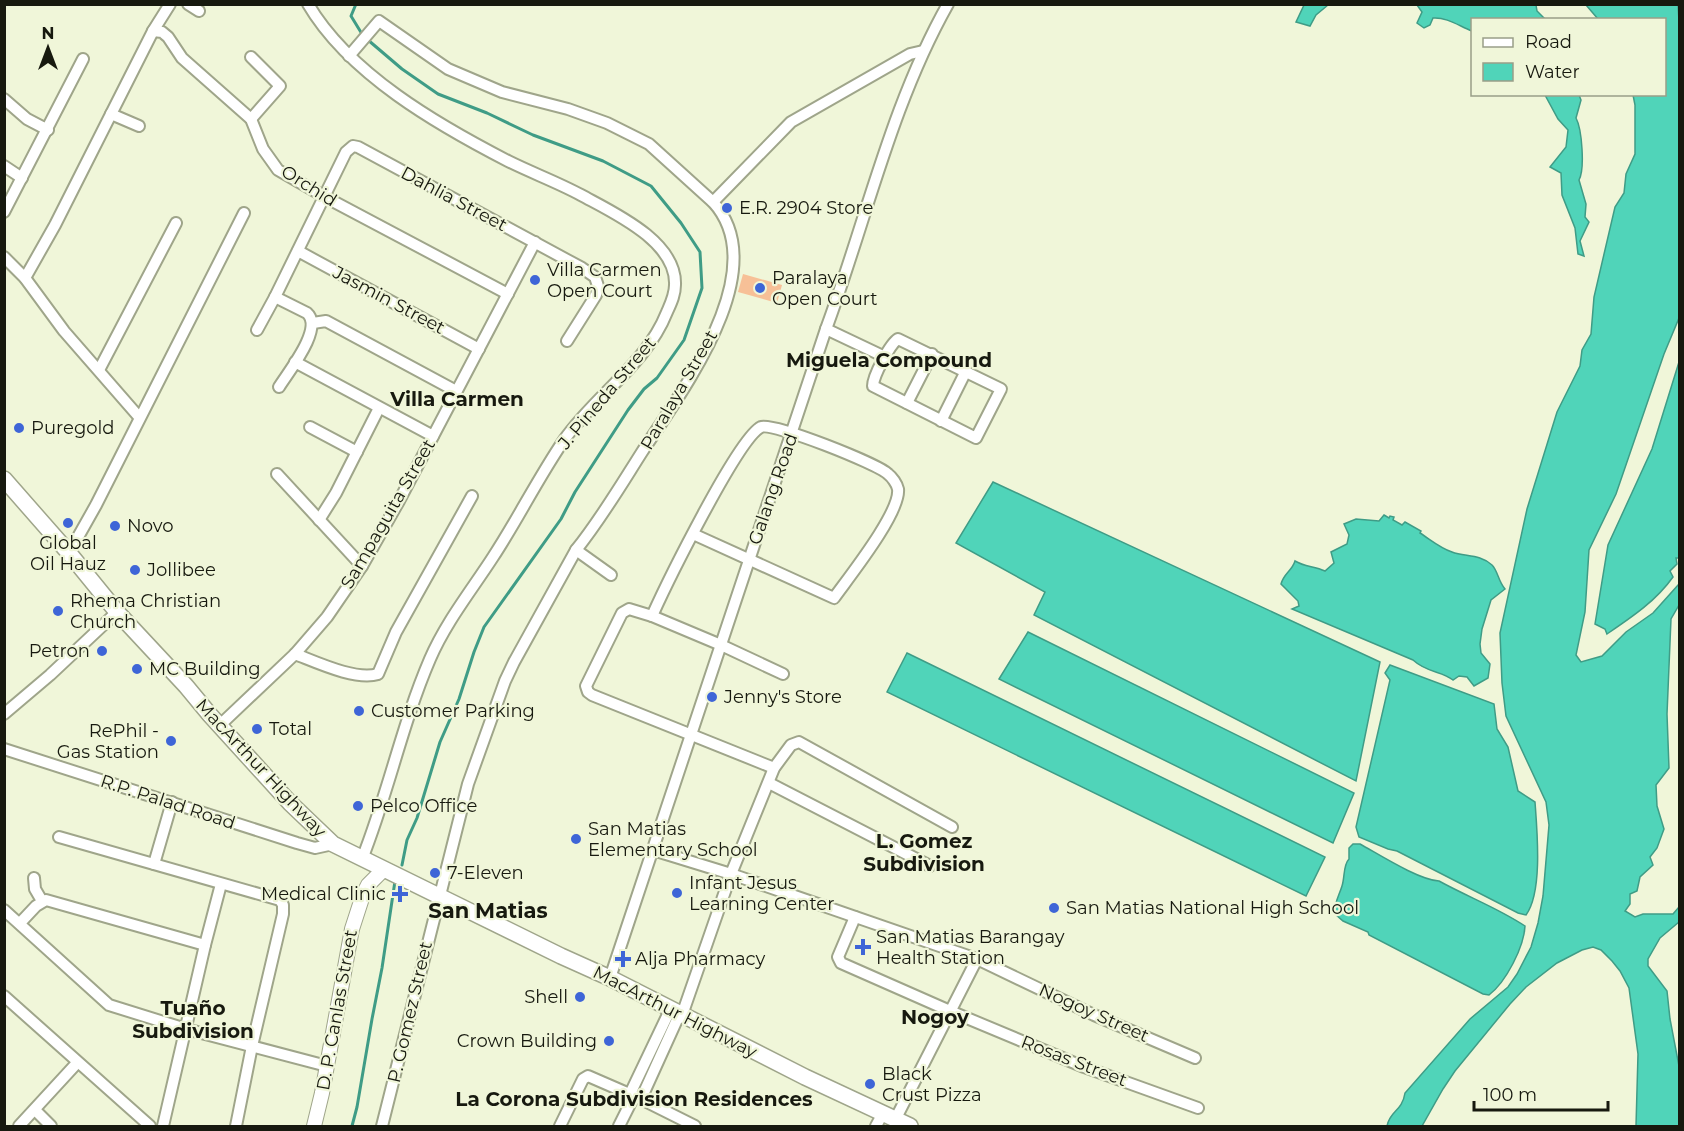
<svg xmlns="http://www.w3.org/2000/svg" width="1684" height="1131" font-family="Montserrat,sans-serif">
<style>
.green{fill:#f7c097}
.water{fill:#50d4b9;stroke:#3f9c86;stroke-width:1.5}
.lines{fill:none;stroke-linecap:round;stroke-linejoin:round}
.stream{stroke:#3f9c86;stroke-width:3}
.minor-casing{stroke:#9fa58a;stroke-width:14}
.major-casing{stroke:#9fa58a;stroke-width:16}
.highway-casing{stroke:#9fa58a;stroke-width:18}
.minor{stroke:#fff;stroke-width:10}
.major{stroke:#fff;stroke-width:14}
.highway{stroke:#fff;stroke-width:15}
.poi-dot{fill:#3e65d7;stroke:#f0f6d9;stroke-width:2}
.labels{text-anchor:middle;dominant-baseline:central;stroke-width:4.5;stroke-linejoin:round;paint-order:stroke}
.street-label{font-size:18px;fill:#17190f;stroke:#f0f6d9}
.poi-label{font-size:18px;fill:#17190f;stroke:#f0f6d9;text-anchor:start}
.neighbourhood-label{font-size:20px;font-weight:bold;fill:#17190f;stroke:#f0f6d9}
.quarter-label{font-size:21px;font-weight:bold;fill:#17190f;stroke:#f0f6d9}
</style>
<rect width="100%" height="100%" fill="#f0f6d9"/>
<polygon class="green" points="743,274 782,285 777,303 738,292"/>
<g class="water">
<polygon points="1304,5 1304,4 1328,5 1316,15 1310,26 1296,22"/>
<path d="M1417 5H1536L1537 11 1545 19 1472 20V31C1459 26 1447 17 1433 18L1430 25 1424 28 1417 23 1422 12Z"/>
<path d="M1586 5H1678L1679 21V318L1664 354 1616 494 1589 550 1585 612 1576 655 1581 662 1602 656 1626 632 1653 613 1679 584V605L1671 619 1667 714 1669 768 1656 785 1657 806 1664 829 1657 848 1650 857 1653 865 1640 877 1637 891 1630 894V904L1625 911 1635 917 1643 914H1673L1679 907V922L1660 938 1648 959V966L1667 991 1670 1019 1679 1066V1126H1636L1638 1054 1629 988 1620 971 1612 961 1601 950 1593 947 1582 950 1557 963 1526 987 1510 1004 1455 1071 1443 1089 1422 1126H1387C1390 1110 1402 1112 1405 1093L1470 1019 1508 987 1517 974 1531 947 1538 923 1543 896 1549 825 1546 802 1506 716 1502 683 1500 633 1527 509 1557 412 1580 366 1582 350 1591 334 1594 297 1615 207 1624 193 1626 174 1635 154V105L1633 95 1664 94V20L1598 19Z"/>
<path d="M1545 95H1579L1581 100 1576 118C1582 129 1585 169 1579 180L1586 204 1585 217 1589 222 1580 241 1584 256 1578 254 1575 228 1562 195 1561 173 1550 167 1566 147 1568 130 1558 119Z"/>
<path d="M1679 362V558H1676L1677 564 1670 571 1673 577C1656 601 1632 617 1607 634L1605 629 1595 624 1608 545 1652 449Z"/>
<polygon points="993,482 1380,662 1356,781 1034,615 1045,592 956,543"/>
<path d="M1384 515 1389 518 1390 516 1394 517 1393 520 1402 525 1405 522 1421 531 1420 533C1431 540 1440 548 1452 552 1465 557 1480 554 1492 565 1498 571 1498 581 1505 589L1491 600 1482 629 1480 644 1481 653 1490 664 1488 678 1474 686 1467 677 1459 676 1453 680C1442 671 1427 673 1413 660L1292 609 1299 606 1298 601 1281 584C1284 573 1292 571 1295 561 1305 567 1314 566 1325 571L1334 563 1331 552 1347 544 1349 535 1344 524 1356 519 1379 521Z"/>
<polygon points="1028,632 1354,793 1333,843 999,679"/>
<polygon points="907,653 1325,857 1306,896 887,692"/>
<path d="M1390 665 1494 704 1497 729 1508 747 1518 791 1535 802C1537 830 1543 892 1526 915L1518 913 1397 851 1388 849 1359 837 1356 827 1390 680 1385 673Z"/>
<path d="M1353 844H1360C1380 855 1419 880 1439 881 1468 897 1498 908 1525 926 1524 947 1506 982 1489 995L1483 994 1369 935 1368 932 1343 921 1335 914C1334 902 1339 896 1342 886 1345 877 1343 865 1349 859V848Z"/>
</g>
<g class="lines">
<g class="stream">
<polyline points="356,4 351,16 362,34"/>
<polyline points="368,40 402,69 438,94 487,113 533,135 603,161 651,186 681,223 700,252 702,288 684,340 657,378 644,389 628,410 575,492 561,519 484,627 474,652 459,699 440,742 417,818 407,840 402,865"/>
<polyline points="352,1126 357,1107 372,1019 382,968 395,881"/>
</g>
<g class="minor-casing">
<g id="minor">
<polyline points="188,4 199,11"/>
<path d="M308 4C349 74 438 125 508 161 532 173 557 182 581 195 612 212 677 241 675 285 675 295 671 303 667 312 646 365 596 394 564 440 538 478 518 519 493 557 471 591 446 622 430 659 402 724 388 794 362 859"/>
<polyline points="153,31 162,32 168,37 182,58 251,119 263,149 278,170 325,197 508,294"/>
<path d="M349 56 379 21 448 69 502 92 568 109 607 123 649 144 713 202C775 270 681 392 642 452 621 485 601 519 576 550L514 662 505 681 468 784 382 1126"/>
<polyline points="4,99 27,119 48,130"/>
<polyline points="111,114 139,126"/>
<polyline points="251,119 280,86 251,57"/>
<polyline points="4,166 22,178"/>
<polyline points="713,202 791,122 910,54 923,51"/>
<polyline points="4,212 83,59"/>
<polyline points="298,251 479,349"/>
<polyline points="4,257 25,278 64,331 139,417"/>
<polyline points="25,278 55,225 153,31 170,4"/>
<path d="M275 297 307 313C324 328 289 371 279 387"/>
<polyline points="313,323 326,321 456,391"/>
<polyline points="826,329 885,357"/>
<polyline points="257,330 275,297 346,152 353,146 358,147 582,268 595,277 598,286 596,295 567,341"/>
<path d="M898 339 1001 389 976 438 873 386C873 376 890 344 898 339Z"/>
<polyline points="295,362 433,436"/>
<polyline points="99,370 176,223"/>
<polyline points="907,403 932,354"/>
<polyline points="941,421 966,371"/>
<polyline points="310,427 357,452"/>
<polyline points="277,474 362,566"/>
<polyline points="319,520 336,493 379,408"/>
<polyline points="576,550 611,575"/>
<polyline points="69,553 96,505 244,213"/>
<path d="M652 616C666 585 738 438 761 427 773 422 878 464 888 474 892 477 897 484 898 489 901 512 849 577 834 598L693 534"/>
<path d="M295 654C316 662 356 681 378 674L396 632 472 496"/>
<polyline points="4,714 50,675 117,612"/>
<polyline points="219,726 295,654 327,617 362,566 399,501 535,242"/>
<polyline points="4,749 297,843 315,848 333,844"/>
<polyline points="774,768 592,695 588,692 586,686 622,613 629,609 652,616 721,645 783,674"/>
<polyline points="769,783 930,866"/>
<polyline points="59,837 280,900 283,905 283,914 252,1046 236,1126"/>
<polyline points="653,850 731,874 977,959 1094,1015 1195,1058"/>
<polyline points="154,864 172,802"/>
<polyline points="34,878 35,889 42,901"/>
<polyline points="4,910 109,1005 186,1029 327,1066"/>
<polyline points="855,917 838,957 841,963 950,1011 1084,1067 1198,1108"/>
<polyline points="20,923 36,906 46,900 205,945"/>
<path d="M610 978 826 329C866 221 891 105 948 4"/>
<polyline points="4,996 150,1126"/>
<polyline points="682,1015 731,874 774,768 791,745 799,742 952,827"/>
<polyline points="630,1094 671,1008"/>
<polyline points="641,1099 680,1013"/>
<polyline points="35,1110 51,1126"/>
<polyline points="895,1120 977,959"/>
<polyline points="19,1126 77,1063"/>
<polyline points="163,1126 205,945 221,884"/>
<polyline points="560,1126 583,1079 588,1076 641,1099 695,1126"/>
<polyline points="619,1126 634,1096"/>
<polyline points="876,1126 882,1115"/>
</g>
</g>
<g class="major-casing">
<polyline id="major" points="314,1126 322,1093 352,929 363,895 368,885 383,870"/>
</g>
<g class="highway-casing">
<polyline id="highway" points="4,479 69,553 117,612 186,686 210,715 290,803 333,844 561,956 610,978 805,1077 910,1126"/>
</g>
<use href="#minor" class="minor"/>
<use href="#major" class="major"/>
<use href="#highway" class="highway"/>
</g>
<g class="poi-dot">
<circle cx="727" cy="208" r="6"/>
<circle cx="535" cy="280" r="6"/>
<circle cx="760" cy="288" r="6"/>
<circle cx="19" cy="428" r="6"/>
<circle cx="68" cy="523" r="6"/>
<circle cx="115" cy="526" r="6"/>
<circle cx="135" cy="570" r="6"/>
<circle cx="58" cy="611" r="6"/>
<circle cx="102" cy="651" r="6"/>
<circle cx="137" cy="669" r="6"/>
<circle cx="712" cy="697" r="6"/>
<circle cx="359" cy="711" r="6"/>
<circle cx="257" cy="729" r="6"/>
<circle cx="171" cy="741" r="6"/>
<circle cx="358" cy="806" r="6"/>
<circle cx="576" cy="839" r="6"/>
<circle cx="435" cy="873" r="6"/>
<circle cx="677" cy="893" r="6"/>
<path d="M397 885h6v6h6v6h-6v6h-6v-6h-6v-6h6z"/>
<circle cx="1054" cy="908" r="6"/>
<path d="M860 938h6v6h6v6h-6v6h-6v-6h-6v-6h6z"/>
<path d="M620 950h6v6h6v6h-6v6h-6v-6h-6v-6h6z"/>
<circle cx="580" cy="997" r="6"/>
<circle cx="609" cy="1041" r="6"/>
<circle cx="870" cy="1084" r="6"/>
</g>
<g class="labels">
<g class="street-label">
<text transform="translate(309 186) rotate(32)">Orchid</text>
<text transform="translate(454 199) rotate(28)">Dahlia Street</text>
<text transform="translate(389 300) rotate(28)">Jasmin Street</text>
<text transform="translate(679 390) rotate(-60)">Paralaya Street</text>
<text transform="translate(607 393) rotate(-50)">J. Pineda Street</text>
<text transform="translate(773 489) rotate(-71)">Galang Road</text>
<text transform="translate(388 514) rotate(-60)">Sampaguita Street</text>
<text transform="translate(261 768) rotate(47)">MacArthur Highway</text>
<text transform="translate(168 802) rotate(18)">R.P. Palad Road</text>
<text transform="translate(337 1010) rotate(-80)">D. P. Canlas Street</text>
<text transform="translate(410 1012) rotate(-77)">P. Gomez Street</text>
<text transform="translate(675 1012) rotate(27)">MacArthur Highway</text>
<text transform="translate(1094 1013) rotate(24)">Nogoy Street</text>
<text transform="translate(1074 1061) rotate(21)">Rosas Street</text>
</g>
<g class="poi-label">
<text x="739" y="208">E.R. 2904 Store</text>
<text x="547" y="270">Villa Carmen<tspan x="547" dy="21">Open Court</tspan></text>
<text x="772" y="278">Paralaya<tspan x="772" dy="21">Open Court</tspan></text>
<text x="31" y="428">Puregold</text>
<text x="127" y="526">Novo</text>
<text x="68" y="543" text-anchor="middle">Global<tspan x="68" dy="21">Oil Hauz</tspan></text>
<text x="147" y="570">Jollibee</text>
<text x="70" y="601">Rhema Christian<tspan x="70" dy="21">Church</tspan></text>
<text x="90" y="651" text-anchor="end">Petron</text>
<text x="149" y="669">MC Building</text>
<text x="724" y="697">Jenny's Store</text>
<text x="371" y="711">Customer Parking</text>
<text x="269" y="729">Total</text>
<text x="159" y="731" text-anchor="end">RePhil -<tspan x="159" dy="21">Gas Station</tspan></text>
<text x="370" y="806">Pelco Office</text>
<text x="588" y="829">San Matias<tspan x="588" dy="21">Elementary School</tspan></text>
<text x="447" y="873">7-Eleven</text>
<text x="689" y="883">Infant Jesus<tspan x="689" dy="21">Learning Center</tspan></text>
<text x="386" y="894" text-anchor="end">Medical Clinic</text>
<text x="1066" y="908">San Matias National High School</text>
<text x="876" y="937">San Matias Barangay<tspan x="876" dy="21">Health Station</tspan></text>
<text x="635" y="959">Alja Pharmacy</text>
<text x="568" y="997" text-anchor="end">Shell</text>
<text x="597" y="1041" text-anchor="end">Crown Building</text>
<text x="882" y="1074">Black<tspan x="882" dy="21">Crust Pizza</tspan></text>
</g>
<g class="neighbourhood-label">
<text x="889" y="360">Miguela Compound</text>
<text x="457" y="399">Villa Carmen</text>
<text x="924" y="841">L. Gomez<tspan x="924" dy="23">Subdivision</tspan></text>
<text x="193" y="1008">Tuaño<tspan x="193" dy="23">Subdivision</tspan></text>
<text x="935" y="1017">Nogoy</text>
<text x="634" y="1099">La Corona Subdivision Residences</text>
</g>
<g class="quarter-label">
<text x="488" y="910">San Matias</text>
</g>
</g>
<rect width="1684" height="1131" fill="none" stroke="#17190f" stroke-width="12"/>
<rect x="1471" y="18" width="195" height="78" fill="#f0f6d9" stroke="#999e88" stroke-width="1.5"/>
<rect x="1483" y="38" width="30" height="9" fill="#ffffff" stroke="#999e88" stroke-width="1.5"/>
<text x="1525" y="48" font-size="18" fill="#17190f">Road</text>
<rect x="1483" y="63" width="30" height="18" fill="#50d4b9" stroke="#999e88" stroke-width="1.5"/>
<text x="1525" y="78" font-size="18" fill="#17190f">Water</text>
<g transform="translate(48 48)" stroke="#f0f6d9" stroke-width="4.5" paint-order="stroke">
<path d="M0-4.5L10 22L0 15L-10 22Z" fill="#17190f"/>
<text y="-9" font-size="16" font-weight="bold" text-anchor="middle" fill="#17190f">N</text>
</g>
<path d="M1474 1101v9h134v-9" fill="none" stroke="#17190f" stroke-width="3"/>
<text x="1483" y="1101" font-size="18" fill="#17190f" stroke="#f0f6d9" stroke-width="4.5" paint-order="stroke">100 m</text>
</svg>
